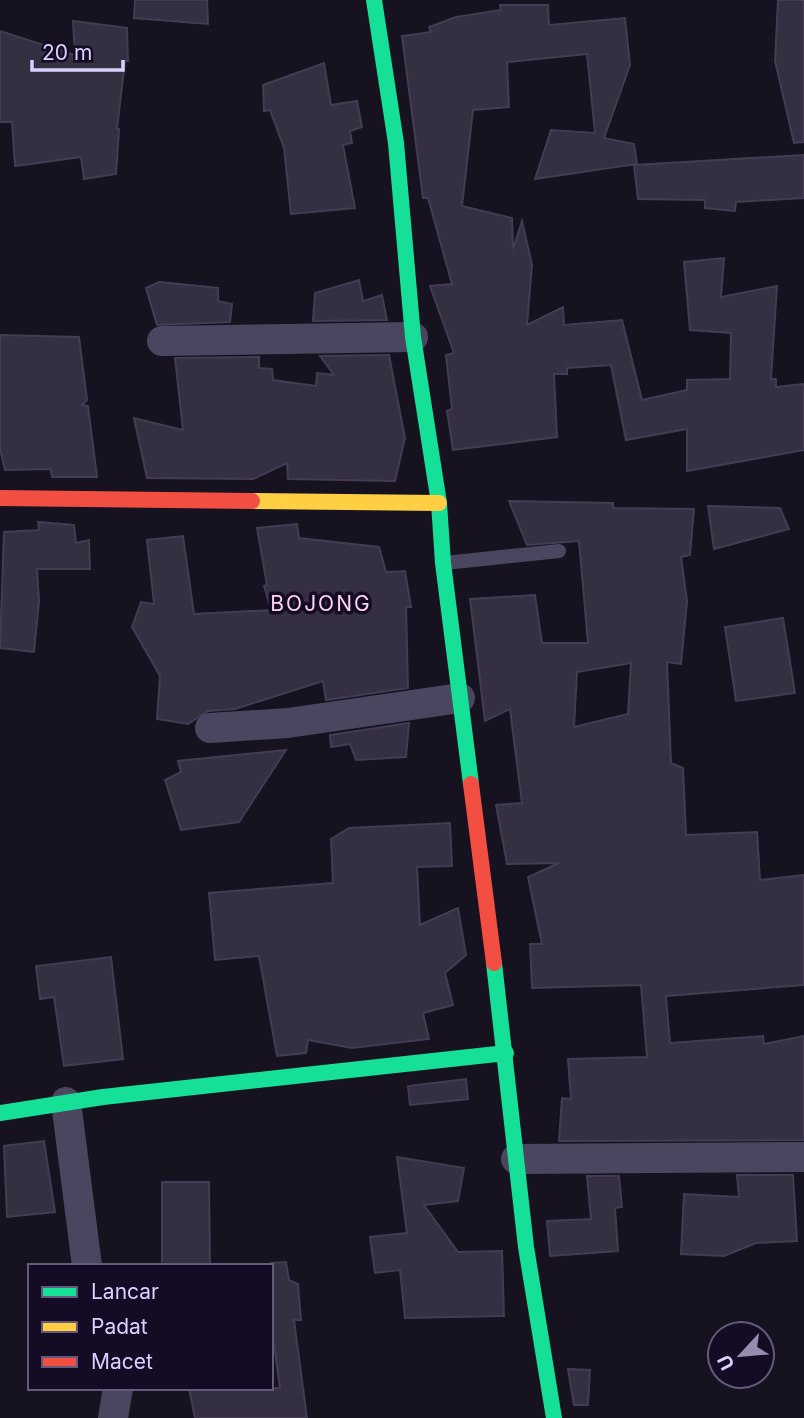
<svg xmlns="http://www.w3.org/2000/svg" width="804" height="1418" font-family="Inter,sans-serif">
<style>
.building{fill:#343042;stroke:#433c54;stroke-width:2;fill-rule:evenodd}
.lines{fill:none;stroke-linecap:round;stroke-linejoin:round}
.lane{stroke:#4a4660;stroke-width:14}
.street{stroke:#4a4660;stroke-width:30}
.fast{stroke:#16e098;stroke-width:16}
.slow{stroke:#ffcf43;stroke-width:16}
.jam{stroke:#f24e42;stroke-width:16}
.labels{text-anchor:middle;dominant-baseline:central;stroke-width:7;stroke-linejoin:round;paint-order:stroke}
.quarter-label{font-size:21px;letter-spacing:2px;fill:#ffd3ea;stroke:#140c25}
</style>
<rect width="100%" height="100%" fill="#16121f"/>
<g class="building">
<polygon points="135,0 207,0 208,24 134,18"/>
<polygon points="778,0 804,0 804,142 794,143 775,61"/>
<polygon points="500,5 548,5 549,25 625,18 630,65 604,138 634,144 637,164 535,179 551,130 595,133 587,54 507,62 509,107 473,110 462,206 512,218 513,249 522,221 532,265 527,325 563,307 564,325 622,320 642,400 687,390 687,380 730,379 731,333 690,330 684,262 724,258 721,297 777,286 771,379 776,379 776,387 804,384 804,450 687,471 687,429 626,440 611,365 567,368 567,374 554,374 557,437 453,450 447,411 452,409 446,355 454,353 430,286 452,284 428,198 423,198 402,36 431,32 429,27 456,17 501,10"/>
<polygon points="73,21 127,28 128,61 125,61 117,129 119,129 116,174 84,179 81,157 15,166 12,122 0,122 0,31 75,55"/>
<polygon points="324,63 331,105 357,101 362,127 350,131 352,143 343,145 355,208 291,214 284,148 270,110 264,111 263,85"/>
<polygon points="804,155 804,198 736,202 735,211 705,208 705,200 638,199 634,165"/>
<polygon points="359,280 363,301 382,295 387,320 313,321 315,293"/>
<polygon points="159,282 218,288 218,301 232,304 230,322 157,325 146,288"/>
<polygon points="0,335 79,337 87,400 82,405 88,406 97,477 52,477 51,469 5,470 0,449"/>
<polygon points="389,355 405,438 395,481 288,479 287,463 253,479 147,478 134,418 183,430 175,358 259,357 259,368 272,369 273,380 316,386 317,373 334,375 320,356"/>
<path d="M509 501 613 503V508L694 509 690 555 681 557 687 601 681 664 667 662 671 763 683 768 686 835 757 832 760 880 804 875V985L666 996 670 1043 763 1036 764 1044 804 1036V1140L559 1141 562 1098 571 1099 568 1059 647 1057 641 985 532 988 530 944H542L528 877 559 863 507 864 496 805 522 803 510 709 485 721 470 599 535 595 542 643H588L579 541 527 545ZM631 663 628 714 574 727 577 672Z"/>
<polygon points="708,506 780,508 789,529 714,549"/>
<polygon points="38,522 74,525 76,543 89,540 90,569 37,569 39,601 34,652 0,648 4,532 39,530"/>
<polygon points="297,524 299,538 379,547 386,572 405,571 411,607 406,607 408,688 326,700 323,681 235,709 208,711 188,724 157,719 160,676 132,627 141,602 154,604 147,540 183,536 194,614 271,610 264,586 267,585 257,528"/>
<polygon points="783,618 795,693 736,701 725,627"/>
<polygon points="409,723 406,757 356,760 350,744 331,747 330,735"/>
<polygon points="286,750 239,822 181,830 165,780 181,772 178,761"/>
<polygon points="450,823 452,866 417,867 420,925 458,908 466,955 445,973 453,1005 423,1013 429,1039 352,1048 308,1040 306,1053 277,1056 259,956 215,960 209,893 333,883 331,839 349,828"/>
<polygon points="111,957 123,1059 64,1066 54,997 40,999 36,966"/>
<polygon points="466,1079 468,1099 410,1105 408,1086"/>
<polygon points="44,1141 55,1212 7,1217 4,1146"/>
<polygon points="397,1157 464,1168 458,1201 424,1205 458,1252 502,1251 504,1316 405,1318 400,1270 375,1273 370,1237 407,1233"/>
<polygon points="737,1175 793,1175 797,1241 756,1243 724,1256 681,1254 684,1194 739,1197"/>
<polygon points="587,1176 619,1176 622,1207 615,1208 618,1251 550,1256 547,1221 591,1219"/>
<polygon points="162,1182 209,1182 210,1266 162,1266"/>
<polygon points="286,1262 289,1280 298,1284 301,1320 294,1320 307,1418 195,1418 189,1388 280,1388 271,1322 271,1263"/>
<polygon points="568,1369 590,1370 588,1405 574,1405"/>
</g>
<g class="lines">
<polyline class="lane" points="445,563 559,551"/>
<g class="street">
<polyline points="162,341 413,337"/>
<polyline points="210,728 288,723 460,698"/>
<polyline points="66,1102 87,1266"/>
<polyline points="516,1159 804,1157"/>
<polyline points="113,1418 118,1388"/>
</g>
<g class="fast">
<polyline points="374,0 396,143 413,337 439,503 443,563 471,784"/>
<polyline points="494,963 526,1247 554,1418"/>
<polyline points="0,1113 103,1097 506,1053"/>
</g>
<polyline class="slow" points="252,501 439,503"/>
<g class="jam">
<polyline points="0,498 252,501"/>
<polyline points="471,784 494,963"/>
</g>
</g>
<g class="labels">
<g class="quarter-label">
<text x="321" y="603">BOJONG</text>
</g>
</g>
<rect x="28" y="1264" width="245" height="126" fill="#140c25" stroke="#645b7c" stroke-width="2"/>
<rect x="42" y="1287" width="35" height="10" fill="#16e098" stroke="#645b7c" stroke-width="2"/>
<text x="91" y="1299" font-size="21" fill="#dbd1ff">Lancar</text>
<rect x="42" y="1322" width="35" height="10" fill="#ffcf43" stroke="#645b7c" stroke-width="2"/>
<text x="91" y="1334" font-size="21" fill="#dbd1ff">Padat</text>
<rect x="42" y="1357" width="35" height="10" fill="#f24e42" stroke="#645b7c" stroke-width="2"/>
<text x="91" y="1369" font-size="21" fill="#dbd1ff">Macet</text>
<g transform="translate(741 1355) rotate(244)"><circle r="33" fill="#140c25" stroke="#645b7c" stroke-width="2"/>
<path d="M0-5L12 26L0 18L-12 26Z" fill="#968eb1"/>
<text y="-10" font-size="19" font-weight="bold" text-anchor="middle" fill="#dbd1ff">U</text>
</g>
<path d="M32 60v10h91v-10" fill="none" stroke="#dbd1ff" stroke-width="3.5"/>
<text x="42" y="60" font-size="21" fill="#dbd1ff" stroke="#140c25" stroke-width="5" paint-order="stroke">20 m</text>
</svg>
